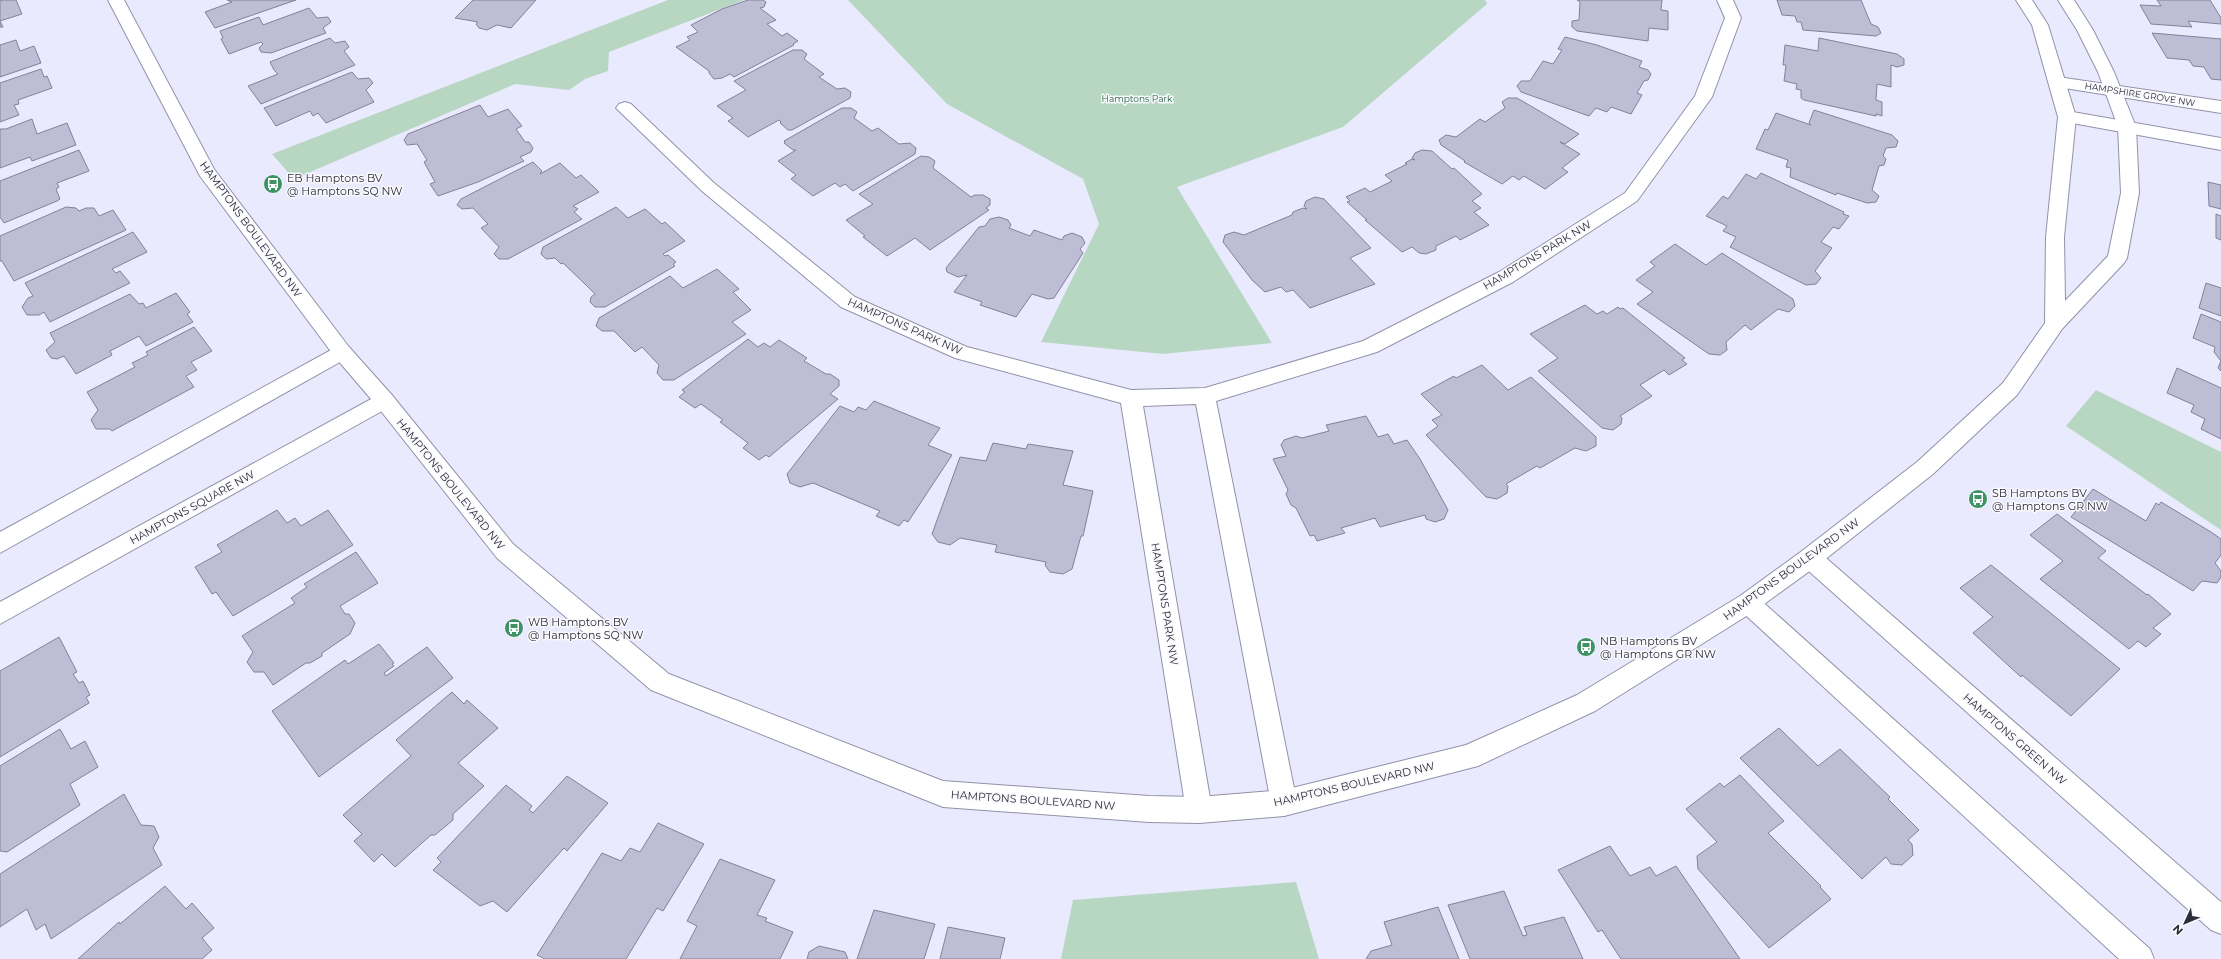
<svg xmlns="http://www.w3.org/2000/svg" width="2221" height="959" font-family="Montserrat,sans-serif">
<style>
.green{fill:#b8d7c3}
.building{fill:#bebdd6;stroke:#828198}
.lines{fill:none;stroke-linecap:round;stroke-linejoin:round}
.street-casing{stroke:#9291a8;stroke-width:2}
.secondary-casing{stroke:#9291a8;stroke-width:2}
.street{fill:#fff;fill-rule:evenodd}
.secondary{fill:#fff;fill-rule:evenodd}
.labels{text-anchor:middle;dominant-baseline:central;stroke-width:3;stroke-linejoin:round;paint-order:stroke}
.far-street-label{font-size:9px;fill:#2e2d37;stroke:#f9f9fe}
.far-park-label{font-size:9px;fill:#1e5c3c;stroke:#f9f9fe}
.poi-label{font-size:11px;fill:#2e2d37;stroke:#f9f9fe;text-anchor:start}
.street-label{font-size:11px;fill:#2e2d37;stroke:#f9f9fe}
</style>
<rect width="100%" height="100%" fill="#eaeafe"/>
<g class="green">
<polygon points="668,0 744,0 609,52 608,71 585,79 569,90 515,84 294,179 272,154"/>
<polygon points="848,0 1485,0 1487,4 1343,127 1177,187 1272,343 1163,354 1041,342 1099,224 1083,179 947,104"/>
<polygon points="2096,390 2221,452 2221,530 2066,426"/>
<polygon points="1296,882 1319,959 1061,959 1073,900"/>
</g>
<g class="building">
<polygon points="3,0 16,0 22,14 0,21 3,27 0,27 0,1"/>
<polygon points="227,0 296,0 215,28 205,12 232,2"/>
<polygon points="473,0 536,0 511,28 497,25 487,30 479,28 476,24 478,22 455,18"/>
<polygon points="748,0 763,0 766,2 764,7 760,8 776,20 767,24 782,36 787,33 798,41 793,44 794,45 734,77 730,74 722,78 714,79 709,73 709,71 676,47 690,40 687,37 698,32 691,25 722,9"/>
<polygon points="1577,0 1662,0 1661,10 1668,11 1668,30 1649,28 1648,41 1577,31 1572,27 1572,21 1579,20 1580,2"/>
<polygon points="1777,0 1861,0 1871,24 1878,27 1881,33 1876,36 1803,30 1801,22 1797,22 1795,16 1782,15"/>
<polygon points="2157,0 2210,0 2221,18 2221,24 2188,21 2192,27 2151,24 2140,5 2161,6"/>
<polygon points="309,8 317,18 328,17 331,22 323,28 326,33 271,53 261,52 259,48 263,44 261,42 229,54 221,39 223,38 220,31 259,17 263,25"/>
<polygon points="2152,33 2221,39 2221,80 2211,79 2204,67 2193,66 2189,60 2167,58"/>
<polygon points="1565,37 1597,45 1642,61 1639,67 1648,70 1651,74 1648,80 1644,81 1637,93 1642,95 1631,114 1611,107 1607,112 1596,108 1589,116 1521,92 1517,86 1521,81 1530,81 1543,61 1553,64 1562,50 1558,49"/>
<polygon points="330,38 335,43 345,41 349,47 344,51 355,65 261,104 248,86 278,74 274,70 270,62"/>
<polygon points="1819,38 1897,54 1904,59 1904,65 1897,67 1891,65 1891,87 1877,84 1876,100 1882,102 1882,116 1876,114 1876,116 1804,100 1801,98 1801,90 1796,89 1797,84 1784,81 1786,65 1783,65 1785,45 1818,51"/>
<polygon points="16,40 20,51 34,46 41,63 0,77 0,45"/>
<polygon points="793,50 802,50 807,54 804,59 824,74 819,77 837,89 845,88 851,92 850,98 792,130 788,130 780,123 781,122 779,120 748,137 728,121 733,118 717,106 746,90 734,81"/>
<polygon points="41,69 44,77 47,76 52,88 18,100 19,104 14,105 19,115 0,122 0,83"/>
<polygon points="352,72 358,79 369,78 373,83 366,90 374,102 326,123 318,113 313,116 310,111 276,126 264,108"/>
<polygon points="1508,98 1517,98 1579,134 1565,144 1560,142 1580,154 1562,168 1568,172 1545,189 1524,176 1519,180 1513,176 1502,184 1464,162 1465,161 1441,145 1439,140 1446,135 1456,137 1480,119 1485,122 1505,108 1502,102"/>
<polygon points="480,105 488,117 508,109 522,126 516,129 525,142 529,142 533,148 531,152 520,157 524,161 478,182 438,196 430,184 435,182 424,162 427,160 417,144 407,145 404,140 408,134"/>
<polygon points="842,108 851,108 857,112 854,118 872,131 878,128 899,144 910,143 916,148 915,154 853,191 845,184 840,187 835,183 813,196 791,179 796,175 778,161 796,150 793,150 784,143 785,142 784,141"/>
<polygon points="1814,110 1892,135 1898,141 1896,147 1886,148 1883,156 1886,159 1884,165 1879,166 1872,190 1879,196 1876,202 1867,203 1837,193 1836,195 1790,177 1791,168 1786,167 1788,160 1756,149 1765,129 1768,130 1776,113 1811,125 1809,123"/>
<polygon points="32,119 37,134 67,123 76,145 32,161 30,157 0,168 0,129 6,129"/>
<polygon points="79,150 89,171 57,183 59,187 56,189 60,199 57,201 4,223 0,217 0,181"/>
<polygon points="1422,150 1432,151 1452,169 1454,168 1482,194 1472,201 1481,208 1474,212 1489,225 1460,240 1456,236 1436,246 1436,250 1426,254 1419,253 1412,247 1402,252 1365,220 1367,220 1347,202 1350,201 1346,197 1365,188 1370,192 1392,181 1385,175 1407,164 1405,163 1412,159 1415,160 1412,158 1415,153"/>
<polygon points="921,156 929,157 935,161 933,168 971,197 975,195 983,195 990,199 990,205 986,208 989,210 930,250 915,238 887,256 863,237 865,236 846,220 873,204 859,194"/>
<polygon points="533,162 542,171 540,174 560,163 576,178 581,175 599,192 573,206 578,209 574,212 582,219 508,259 499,259 494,254 499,247 481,228 488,224 473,208 462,209 457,205 461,199"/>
<polygon points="1761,173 1844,212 1843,214 1849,216 1839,229 1833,227 1821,242 1832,248 1815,271 1821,278 1816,284 1806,285 1730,247 1736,237 1723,231 1727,226 1706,216 1723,196 1728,199 1746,174 1756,179"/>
<polygon points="2208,182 2221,185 2221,209 2209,206"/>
<polygon points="1315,197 1324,199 1371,248 1350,258 1375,284 1310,308 1293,290 1286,292 1281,287 1265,292 1252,280 1223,242 1225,235 1234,232 1244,235 1292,215 1293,212 1303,208 1307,209 1304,206 1306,201"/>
<polygon points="66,207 76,208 79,211 86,208 94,208 99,216 113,210 126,230 14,281 2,261 0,261 0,236"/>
<polygon points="616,207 628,218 645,209 662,224 665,222 685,241 663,254 665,256 668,255 676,262 673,264 675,266 605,307 595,307 590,302 591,297 595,294 586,285 563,263 561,264 555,258 546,259 541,254 543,247"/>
<polygon points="2216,214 2221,216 2221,240 2216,238"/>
<polygon points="999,217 1008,220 1011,225 1009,228 1030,236 1034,230 1062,240 1064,236 1072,233 1082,237 1085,243 1080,249 1083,253 1054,298 1048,299 1032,294 1016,317 980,305 982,302 954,292 967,275 958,277 947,272 946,268 979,227 985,226 990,219"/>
<polygon points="133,232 147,252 112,269 116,273 120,271 130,283 50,322 44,312 39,315 27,315 22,307 28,298 33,296 25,283"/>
<polygon points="1675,244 1706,265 1722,253 1793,299 1795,306 1789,312 1778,309 1751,330 1745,325 1726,342 1727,350 1720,355 1709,354 1637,304 1653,292 1636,280 1655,266 1650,262"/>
<polygon points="717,269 739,289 733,292 751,310 732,322 746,334 674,380 663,380 657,373 659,365 642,347 635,352 614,331 602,331 596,326 599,318 670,276 683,288"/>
<polygon points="2206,283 2221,288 2221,316 2199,308"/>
<polygon points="176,293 190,312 187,314 193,322 146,346 139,336 110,351 112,355 76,374 64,356 57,359 51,358 46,350 55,342 50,333 130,294 139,304 143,303 146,308"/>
<polygon points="1585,305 1597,314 1603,311 1607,314 1618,307 1620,309 1623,308 1685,358 1682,360 1687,364 1669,375 1664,370 1640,385 1652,396 1620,416 1622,418 1621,424 1613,430 1602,428 1538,371 1558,358 1530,334"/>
<polygon points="2201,314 2221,322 2221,371 2218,368 2221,361 2214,352 2215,347 2193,338"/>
<polygon points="194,327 212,351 191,362 197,370 186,376 194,387 112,431 110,429 96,429 91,420 98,410 87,392 135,367 132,363 148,355 146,352"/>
<polygon points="748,339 758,347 764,343 770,347 779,340 807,358 804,361 826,374 830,374 839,380 839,386 830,394 838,399 769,457 766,455 759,460 743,448 748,443 720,422 723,420 701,404 695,408 679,397 685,392 682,390"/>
<polygon points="1482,365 1508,390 1531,377 1596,437 1596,446 1586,451 1575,448 1540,468 1537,466 1506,484 1508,486 1507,493 1497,499 1486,497 1426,435 1438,426 1432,420 1442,415 1421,394 1454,376 1456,378"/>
<polygon points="2177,368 2221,388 2221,439 2201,429 2205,419 2191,412 2194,405 2167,393"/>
<polygon points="874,401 940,428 928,445 952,455 908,522 904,520 899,526 876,516 880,511 813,483 800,487 790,483 787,474 840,406 854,412 858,407 866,410"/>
<polygon points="1366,416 1378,437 1388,434 1394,444 1407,440 1420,459 1448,510 1444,519 1435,522 1426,519 1425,515 1380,527 1375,518 1341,528 1345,533 1317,541 1314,535 1310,536 1296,508 1291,505 1286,494 1288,490 1273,459 1286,456 1281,445 1284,440 1296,436 1302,438 1329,431 1326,425"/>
<polygon points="993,443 1026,449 1028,444 1073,451 1063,485 1093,491 1083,536 1081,536 1072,569 1063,574 1050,572 1045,565 1046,562 995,552 997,545 960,538 950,545 938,542 932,534 960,457 986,461"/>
<polygon points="2093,489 2146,521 2156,503 2159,505 2161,502 2211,532 2221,539 2221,555 2215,563 2221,571 2221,577 2217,583 2202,581 2193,591 2071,517"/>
<polygon points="277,510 287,523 295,518 301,526 328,510 353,545 233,616 216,592 212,594 195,567 222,552 217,545"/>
<polygon points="2057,514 2106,551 2098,558 2147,595 2148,594 2171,614 2153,628 2161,634 2146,647 2138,641 2129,649 2040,579 2063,561 2030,535"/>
<polygon points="356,552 378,583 340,606 345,614 349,614 355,623 350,634 322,653 322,656 310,663 306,663 273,685 264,672 254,672 247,662 253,652 242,636 295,603 291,598 307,587 304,584"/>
<polygon points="1991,565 2120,669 2071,716 2022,675 2021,677 1973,633 1993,617 1960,588"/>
<polygon points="59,637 77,672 73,674 79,683 83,681 90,695 86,697 89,703 0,757 0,671"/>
<polygon points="379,644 394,663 392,664 394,666 384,673 386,676 427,647 453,678 319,777 272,711 345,660 348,664"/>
<polygon points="452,692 464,704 467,700 498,728 458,763 484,786 453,814 453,820 435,835 431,835 395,867 382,854 374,862 354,841 362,834 343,815 411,756 396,740"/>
<polygon points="1779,728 1818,766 1840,749 1890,797 1888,799 1919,830 1908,840 1912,844 1913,855 1902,865 1891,864 1886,857 1862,879 1740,758"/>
<polygon points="60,729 71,749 85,741 98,767 70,784 80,805 7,852 0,851 0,766"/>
<polygon points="1740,775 1784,821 1768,833 1821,886 1820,887 1831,899 1769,948 1698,869 1697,856 1717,842 1686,809 1720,783 1724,787"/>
<polygon points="567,776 608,803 567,851 564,848 507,912 493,901 480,906 433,870 441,862 437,858 506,785 532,806 529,810 533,813"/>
<polygon points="124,794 141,825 154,826 159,837 153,848 162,865 51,939 45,924 36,930 27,909 0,927 0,874"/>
<polygon points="658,823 704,844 663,911 657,908 626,959 545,959 537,955 602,853 621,861 630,848 640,852"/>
<polygon points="1610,846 1630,876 1650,867 1656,876 1676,866 1740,959 1621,959 1602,930 1598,932 1558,870"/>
<polygon points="720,859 775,880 757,915 767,918 765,921 793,932 780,959 680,959 697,926 687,921"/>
<polygon points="165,886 186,909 192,903 214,928 202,938 212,950 202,959 78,959 119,922 120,924"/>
<polygon points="1504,891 1523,936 1527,935 1524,927 1564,917 1583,959 1470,959 1448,905"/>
<polygon points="1438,907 1459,959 1366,959 1371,951 1392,945 1384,922"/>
<polygon points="874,910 935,924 924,959 857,959"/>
<polygon points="948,927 1005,938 1000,959 940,959"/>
<polygon points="819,946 845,952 848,959 807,959 809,952"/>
</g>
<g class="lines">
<g class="street-casing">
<g id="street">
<polygon points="1717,0 1733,0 1741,18 1712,97 1637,201 1513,282 1377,352 1216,401 1297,803 1293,812 1284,816 1275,812 1271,803 1196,404 1143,406 1212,810 1208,819 1199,823 1190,819 1186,810 1121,403 955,358 841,307 702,191 616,108 619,104 625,102 631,104 714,183 855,297 967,347 1131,390 1205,388 1363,341 1499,272 1625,193 1695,96 1725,18"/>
<polygon points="2058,77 2221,101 2221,113 2052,86 2050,82 2052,78"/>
<polygon points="2067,111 2221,138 2221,150 2061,121 2058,117 2061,113"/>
<polygon points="342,344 349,347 352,352 349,357 0,553 0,532"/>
<polygon points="384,392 391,394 394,400 391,406 0,624 0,602"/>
<polygon points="1810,548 1818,551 2221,902 2221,934 2211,930 1802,565 1798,558 1802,551"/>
<polygon points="1748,593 1756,596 2150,949 2154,959 2119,959 1740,610 1736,603 1740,596"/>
</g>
</g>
<g class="secondary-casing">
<polygon id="secondary" points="108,0 124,0 214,169 349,347 391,394 513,544 669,674 943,781 1149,796 1199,797 1284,790 1466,745 1577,695 1740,596 1802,551 1917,462 2003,383 2045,323 2046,237 2058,117 2032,25 2016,0 2032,0 2048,25 2076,117 2064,237 2065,301 2108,256 2121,193 2118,127 2098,72 2077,30 2058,0 2074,0 2093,30 2114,72 2136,127 2139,193 2127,258 2124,263 2062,329 2017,395 1933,474 1818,565 1756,610 1595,711 1478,766 1284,816 1199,823 1149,822 943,807 651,690 497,558 377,406 335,357 200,176"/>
</g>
<use href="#street" class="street"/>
<use href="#secondary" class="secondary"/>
</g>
<defs>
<g id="bus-disc" transform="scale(1)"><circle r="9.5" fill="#3e9366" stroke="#f9f9fe"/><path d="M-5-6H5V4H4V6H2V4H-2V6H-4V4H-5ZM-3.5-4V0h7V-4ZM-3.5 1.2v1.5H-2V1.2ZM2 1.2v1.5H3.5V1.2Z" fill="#fff"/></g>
</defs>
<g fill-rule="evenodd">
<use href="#bus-disc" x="273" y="184"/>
<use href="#bus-disc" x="1978" y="499"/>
<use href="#bus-disc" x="514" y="628"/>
<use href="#bus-disc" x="1586" y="647"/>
</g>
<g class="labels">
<g class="far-street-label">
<text transform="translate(2140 94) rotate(9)">HAMPSHIRE GROVE NW</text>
</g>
<g class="far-park-label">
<text x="1137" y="98">Hamptons Park</text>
</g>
<g class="poi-label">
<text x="287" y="178">EB Hamptons BV<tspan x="287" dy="13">@ Hamptons SQ NW</tspan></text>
<text x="1992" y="493">SB Hamptons BV<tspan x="1992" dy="13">@ Hamptons GR NW</tspan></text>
<text x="528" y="622">WB Hamptons BV<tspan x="528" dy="13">@ Hamptons SQ NW</tspan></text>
<text x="1600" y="641">NB Hamptons BV<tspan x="1600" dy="13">@ Hamptons GR NW</tspan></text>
</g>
<g class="street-label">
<text transform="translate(251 229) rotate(54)">HAMPTONS BOULEVARD NW</text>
<text transform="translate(1537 255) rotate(-31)">HAMPTONS PARK NW</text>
<text transform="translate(905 326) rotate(24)">HAMPTONS PARK NW</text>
<text transform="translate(451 484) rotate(51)">HAMPTONS BOULEVARD NW</text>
<text transform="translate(192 507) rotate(-29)">HAMPTONS SQUARE NW</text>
<text transform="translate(1791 569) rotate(-36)">HAMPTONS BOULEVARD NW</text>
<text transform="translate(1165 604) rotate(81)">HAMPTONS PARK NW</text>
<text transform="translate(2015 739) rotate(41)">HAMPTONS GREEN NW</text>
<text transform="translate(1354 784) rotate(-13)">HAMPTONS BOULEVARD NW</text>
<text transform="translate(1033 800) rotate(4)">HAMPTONS BOULEVARD NW</text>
</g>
</g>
<g transform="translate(2185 923) rotate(226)" stroke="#f9f9fe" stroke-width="3" paint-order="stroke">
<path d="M0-3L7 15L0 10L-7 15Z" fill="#2e2d37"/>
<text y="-6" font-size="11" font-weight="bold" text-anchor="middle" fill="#2e2d37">N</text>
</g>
</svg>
